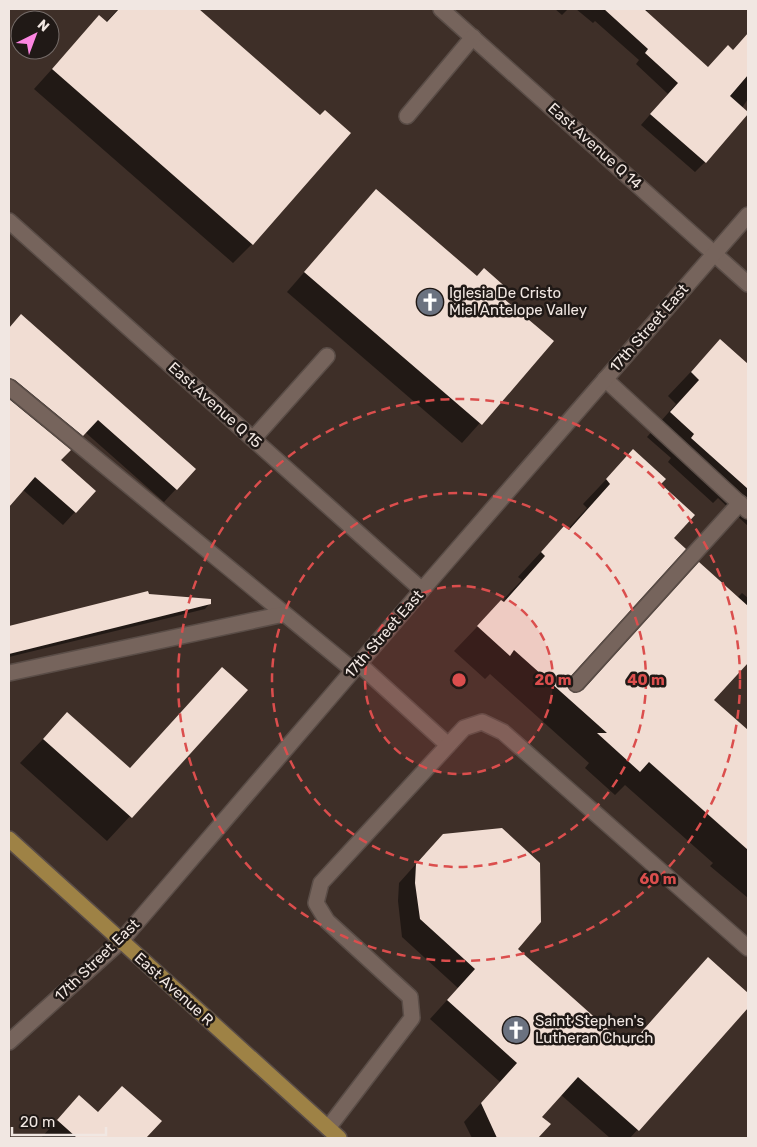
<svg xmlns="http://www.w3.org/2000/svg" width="757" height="1147" font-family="Rubik,sans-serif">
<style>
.shadow{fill:#0007}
.building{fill:#f1ddd3}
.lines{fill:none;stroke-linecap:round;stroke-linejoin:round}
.minor-casing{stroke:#5a4d47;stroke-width:18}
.major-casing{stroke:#5a4d47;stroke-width:18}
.minor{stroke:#76645c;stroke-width:15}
.major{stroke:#9e8245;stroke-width:15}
.ring{fill:none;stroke:#db4e4d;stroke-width:2.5;stroke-dasharray:9 6}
.labels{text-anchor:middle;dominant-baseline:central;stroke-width:5;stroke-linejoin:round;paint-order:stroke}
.street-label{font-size:15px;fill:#f1e7e2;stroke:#201916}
.poi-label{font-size:15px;fill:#f1e7e2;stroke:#201916;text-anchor:start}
.centre{fill:#db4e4d;stroke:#201916;stroke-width:2.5}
.ring-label{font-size:15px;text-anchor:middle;font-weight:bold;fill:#db4e4d;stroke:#201916;stroke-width:5;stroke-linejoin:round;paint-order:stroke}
</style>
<rect width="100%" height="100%" fill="#3e2f28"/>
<g class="shadow">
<polygon points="118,9 197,9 320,117 252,244 233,263 34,89 99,17 105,23"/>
<polygon points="555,9 568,9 562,15"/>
<polygon points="576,9 649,9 646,12 708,68 732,51 748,33 748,99 705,162 695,172 641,125 668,94 636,64 639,60 595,21 593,23"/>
<polygon points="376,190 552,342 462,443 287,292"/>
<polygon points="21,316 176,489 164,502 85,432 70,448 43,425 41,427 59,460 94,491 63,525 22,489 9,504 9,328"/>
<polygon points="720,341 748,366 746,371 748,373 748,526 718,498 713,503 668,462 671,458 647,437 676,404 668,396"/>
<polygon points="633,451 659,484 673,538 568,677 566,687 569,692 579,694 700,563 737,598 742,593 748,598 748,661 713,700 748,732 748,898 710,866 713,863 625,785 615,795 585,768 589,763 490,674 485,679 454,651 522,580 518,577 541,552 564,528 567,530 587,508 583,504"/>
<polygon points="147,592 148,595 210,603 205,609 9,657 9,627"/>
<polygon points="222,668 246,691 107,841 20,763 67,714 129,769"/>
<polygon points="425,854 516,950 626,1048 708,959 748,995 748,1006 630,1138 610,1138 560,1094 540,1117 549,1125 536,1138 472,1138 464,1122 500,1082 430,1019 458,988 402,937 398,901 399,883"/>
<polygon points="69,1107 98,1113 160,1121 145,1138 41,1138"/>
</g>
<g class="building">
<polygon points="119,9 199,9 320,115 325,110 351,133 253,245 52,69 99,15 107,22"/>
<polygon points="604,9 644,9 708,67 728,45 733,50 748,33 748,75 730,96 748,112 748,114 706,163 650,114 678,83 645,53 648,49"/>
<polygon points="376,189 477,276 484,268 510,291 503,298 554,341 482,425 304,272"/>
<polygon points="21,314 196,469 177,490 98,420 83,436 15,380 9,378 9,328"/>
<polygon points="720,339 748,364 748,489 691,438 694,434 670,412 699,380 691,372"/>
<polygon points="9,399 71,450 61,460 96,491 76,513 35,477 9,507"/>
<polygon points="633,449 666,479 661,484 695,515 674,538 686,549 569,678 567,686 574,693 583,690 699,562 748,606 748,663 714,700 748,730 748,850 649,762 640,772 597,733 607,733 514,650 510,656 477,626 501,600 504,602 545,556 541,552 564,526 569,530 610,484 606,479"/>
<polygon points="148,591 149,594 211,599 211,604 9,654 9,626"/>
<polygon points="222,667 248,690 132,818 43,739 67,712 130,768"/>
<polygon points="502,828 540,863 541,922 518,949 628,1047 708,957 748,993 748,1008 639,1131 578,1077 542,1117 551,1124 538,1138 497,1138 481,1103 517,1063 447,1000 475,969 420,919 415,883 416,864 443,834"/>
<polygon points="122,1086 162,1121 146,1138 75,1138 76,1137 57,1120 79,1095 98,1112"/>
</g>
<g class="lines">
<g class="minor-casing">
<g id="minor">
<polyline points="441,9 748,284"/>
<polyline points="407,116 473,37"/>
<polyline points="9,221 422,590"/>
<polyline points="605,379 748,511"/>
<polyline points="9,387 353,670"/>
<polyline points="253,439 327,356"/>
<polyline points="359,664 448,745"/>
<polyline points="9,673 284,614"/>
<polyline points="576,684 740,503"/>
<polyline points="9,1042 121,941 422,590 748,215"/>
<polyline points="328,1128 412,1018 410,997 327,921 316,903 321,883 464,728 482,722 503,732 748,948"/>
</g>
</g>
<g class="major-casing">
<polyline id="major" points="9,839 339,1138"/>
</g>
<use href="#minor" class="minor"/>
<use href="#major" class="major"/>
</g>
<circle cx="459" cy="680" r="94" fill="#db4e4d" fill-opacity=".12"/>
<g class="ring">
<circle cx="459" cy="680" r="94"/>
<circle cx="459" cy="680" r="187"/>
<circle cx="459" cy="680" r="281"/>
</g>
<defs>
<g id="church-disc" transform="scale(1.4375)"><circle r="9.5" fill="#6b7280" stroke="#201916"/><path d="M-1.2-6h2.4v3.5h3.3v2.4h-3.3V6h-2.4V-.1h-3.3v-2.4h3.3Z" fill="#fff"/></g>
</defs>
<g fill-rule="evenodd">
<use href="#church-disc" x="430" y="302"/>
<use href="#church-disc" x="516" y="1030"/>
</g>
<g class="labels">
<g class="street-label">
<text transform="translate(595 146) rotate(42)">East Avenue Q 14</text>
<text transform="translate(649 328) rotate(-49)">17th Street East</text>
<text transform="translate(215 405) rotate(42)">East Avenue Q 15</text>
<text transform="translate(384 634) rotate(-49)">17th Street East</text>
<text transform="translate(97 960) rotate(-44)">17th Street East</text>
<text transform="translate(174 989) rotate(42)">East Avenue R</text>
</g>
<g class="poi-label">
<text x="449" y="293">Iglesia De Cristo<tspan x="449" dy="17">Miel Antelope Valley</tspan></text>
<text x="535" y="1021">Saint Stephen's<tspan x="535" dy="17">Lutheran Church</tspan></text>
</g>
</g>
<circle cx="459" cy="680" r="8" class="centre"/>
<g class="ring-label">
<text x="553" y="685">20 m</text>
<text x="646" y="685">40 m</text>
<text x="658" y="884">60 m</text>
</g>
<rect width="757" height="1147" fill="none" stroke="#f1e7e2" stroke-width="20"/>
<g transform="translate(35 35) rotate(42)"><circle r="24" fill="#201916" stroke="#746b68"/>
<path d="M0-4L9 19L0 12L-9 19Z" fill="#fd86e2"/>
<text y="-8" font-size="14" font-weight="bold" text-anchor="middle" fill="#f1e7e2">N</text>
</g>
<path d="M12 1127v8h94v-8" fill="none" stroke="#f1e7e2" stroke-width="2.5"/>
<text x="20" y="1127" font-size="15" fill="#f1e7e2" stroke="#201916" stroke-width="4" paint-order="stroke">20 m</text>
</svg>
